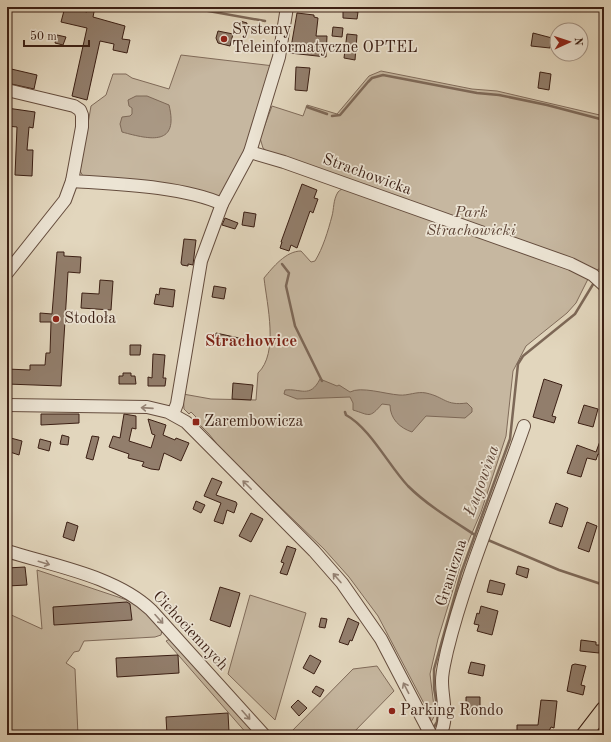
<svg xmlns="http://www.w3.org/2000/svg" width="611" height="742" font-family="'Old Standard TT',serif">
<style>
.green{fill:#c6b7a0;stroke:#806b5a}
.water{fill:#a99884;stroke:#7d6857}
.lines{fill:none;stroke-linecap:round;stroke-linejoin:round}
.stream{stroke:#7d6857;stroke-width:2.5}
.building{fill:#927e6c;stroke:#3b1f14}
.minor-casing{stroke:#654d3e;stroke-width:14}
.major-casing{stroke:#3b1f14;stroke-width:17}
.minor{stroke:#ece4d4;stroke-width:12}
.major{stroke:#e2d6bd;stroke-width:15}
.oneway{stroke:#948274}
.poi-dot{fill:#8f2418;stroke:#ece4d4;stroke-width:1.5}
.labels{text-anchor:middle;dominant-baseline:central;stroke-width:3.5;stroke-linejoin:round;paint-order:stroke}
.poi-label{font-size:16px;fill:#3b1f14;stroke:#ece4d4;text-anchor:start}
.street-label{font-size:16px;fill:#3b1f14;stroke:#ece4d4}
.park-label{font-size:16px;font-style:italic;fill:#5e4537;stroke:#ece4d4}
.neighbourhood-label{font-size:17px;font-weight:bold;fill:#7a1f14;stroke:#ece4d4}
.water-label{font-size:17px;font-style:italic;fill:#62493b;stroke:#ece4d4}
</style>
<rect width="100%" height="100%" fill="#e2d6bd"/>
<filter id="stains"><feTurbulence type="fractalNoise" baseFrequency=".005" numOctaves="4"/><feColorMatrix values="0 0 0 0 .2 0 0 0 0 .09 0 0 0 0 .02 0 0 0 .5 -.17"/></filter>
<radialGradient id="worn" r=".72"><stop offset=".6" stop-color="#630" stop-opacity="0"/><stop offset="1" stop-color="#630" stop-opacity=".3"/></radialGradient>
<g class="green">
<polygon points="181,55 274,66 242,160 223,194 218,196 83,176 80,171 91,106 106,95 113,74 126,74 132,78 169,89"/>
<path d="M381 71 472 89 497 91 604 116V266L597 270 588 279 576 303 567 313 526 346 513 371 506 436 481 512 466 547 438 639 430 674 435 715 431 722 429 713 378 616 349 577 324 549 224 453 209 434 194 419 196 417 191 412 189 414 184 409 183 394 211 399 256 400 258 373C279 353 267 305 264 278 273 267 286 251 301 251L311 262 315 261C323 248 328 231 332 216 334 209 333 200 338 192 340 190 343 188 346 187L270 154 263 148 260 138 272 106 303 116 307 105 337 114 369 76Z"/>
<polygon points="37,570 130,601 139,606 162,630 161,635 155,637 84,641 79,651 74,652 66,663 75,669 78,735 7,735 7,613 42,629"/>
<polygon points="250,595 306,613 275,720 228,674"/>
<polygon points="170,639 258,735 248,735 166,641"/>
<polygon points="377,666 394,691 351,735 290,735 289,734 353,669"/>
</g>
<g class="water">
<path d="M136 96H147L169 105C179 146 151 140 122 132L120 124 122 117 130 116 132 114V108L129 106 128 100Z"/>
<path d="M320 379 337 386 339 385 350 392C361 386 385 394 399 395 408 396 417 391 426 393 445 397 445 406 467 403L472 408V412L465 418 426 416 412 432C400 428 390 419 390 405L382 404C369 419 370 415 353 410V403L350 397 297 399 284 394 285 390C300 388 310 399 320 379Z"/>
</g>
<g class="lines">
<g class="stream">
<polyline points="186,7 265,21"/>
<polyline points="307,107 327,114"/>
<polyline points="332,116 340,115 368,82 372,78 383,75 477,93 499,95 547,105 604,120"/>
<polyline points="282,264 289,273 286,286 295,326 322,381"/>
<polyline points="600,276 604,273"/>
<path d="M345 412 346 415C370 428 389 466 408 486 427 505 452 520 475 535"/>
<polyline points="488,540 559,570 604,585"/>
<polyline points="434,727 437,722 438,712 434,688 434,669 461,573 510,439 518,364 523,356 575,314 595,281"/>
</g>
</g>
<g class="building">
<polygon points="65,7 87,12 88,7 95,7 93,17 125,26 122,39 130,40 127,53 113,50 114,44 100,41 87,100 72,96 87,28 61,22"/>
<polygon points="343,10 358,12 357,19 343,18"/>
<polygon points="297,13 314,15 314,17 318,18 316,36 327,36 326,57 290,53"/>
<polygon points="240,21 247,23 246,30 239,29"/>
<polygon points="333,27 343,28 342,37 332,36"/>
<polygon points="218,31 233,34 230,46 218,43 216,38"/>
<polygon points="533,33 552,38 550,48 531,46"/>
<polygon points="347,34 357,35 355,60 344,58"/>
<polygon points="57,35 66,37 63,45 55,43"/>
<polygon points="296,67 310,68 307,91 295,90"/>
<polygon points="7,68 37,75 34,89 7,83"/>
<polygon points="540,72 551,74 549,90 538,88"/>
<polygon points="7,108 35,112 33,128 29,127 27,150 33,150 32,176 15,175 17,127 7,126"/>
<polygon points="302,184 317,190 314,198 318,199 313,213 310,211 297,248 291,245 289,251 280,248 282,242 281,242"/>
<polygon points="244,212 256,214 254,227 242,225"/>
<polygon points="225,218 238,223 235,229 222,225"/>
<polygon points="184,239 196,240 193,265 188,264 188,266 182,265 181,263"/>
<polygon points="57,252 64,252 64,256 81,257 80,273 68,272 61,386 7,384 7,369 30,370 30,365 45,365 46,353 50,353 51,322 40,322 40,313 52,314"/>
<polygon points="100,280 113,281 111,310 81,308 82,293 99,294"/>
<polygon points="214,286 226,288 224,299 212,297"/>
<polygon points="160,288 175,290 173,307 154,304 156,294 159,295"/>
<polygon points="216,333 239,338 239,342 225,341 224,346 214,344"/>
<polygon points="130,345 141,345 140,355 130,355"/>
<polygon points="153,354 165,355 163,378 166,378 165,386 148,386 148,377 152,378"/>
<polygon points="123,373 131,373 131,376 135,376 136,384 119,384 119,376 123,376"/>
<polygon points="544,379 562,385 552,416 556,417 554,423 533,417"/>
<polygon points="233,383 253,385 251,400 232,399"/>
<polygon points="584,405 598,409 593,427 578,423"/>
<polygon points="41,414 79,414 79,423 41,425"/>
<polygon points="124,414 136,416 136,429 132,428 129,441 151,448 155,435 152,434 148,419 166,425 163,435 175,440 176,438 189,443 181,461 164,453 159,470 151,469 142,466 144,462 128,458 129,454 109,447 113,436 120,438"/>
<polygon points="603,433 604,456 598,454 596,460 587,458 581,477 567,473 577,445 596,452"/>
<polygon points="62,435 69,437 68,445 60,444"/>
<polygon points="92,436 99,437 93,460 86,458"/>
<polygon points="7,437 22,441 19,455 7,451"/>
<polygon points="40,439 51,442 49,451 38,448"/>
<polygon points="212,478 222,482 216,495 236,502 237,504 234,513 227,510 223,524 214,521 221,503 204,496"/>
<polygon points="196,501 205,505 201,513 193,509"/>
<polygon points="556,503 568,508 562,527 549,523"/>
<polygon points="251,513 263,519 251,542 239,536"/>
<polygon points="67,522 78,526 74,541 63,537"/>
<polygon points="587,522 597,526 589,552 578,548"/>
<polygon points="287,546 296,549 287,575 280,573 284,563 281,562"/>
<polygon points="518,566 529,569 527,578 516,574"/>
<polygon points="25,567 27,585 7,586 7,568"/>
<polygon points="490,580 505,584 502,595 487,592"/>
<polygon points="220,587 240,593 230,627 210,620"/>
<polygon points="127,602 130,604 132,620 54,625 53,607"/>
<polygon points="481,606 498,611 492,635 477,631 479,625 474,624 477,613 479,614"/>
<polygon points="321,618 327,619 325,628 319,627"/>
<polygon points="348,618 359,623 352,641 350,640 348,645 339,642"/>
<polygon points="581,640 596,642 596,645 600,645 599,653 580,651"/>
<polygon points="178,655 179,673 117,677 116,658"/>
<polygon points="310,655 321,661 314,674 303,668"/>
<polygon points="471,662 485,665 483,676 468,673"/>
<polygon points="575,664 586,666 581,685 585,686 583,695 567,691 572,665"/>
<polygon points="316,686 324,690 320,697 312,692"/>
<polygon points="466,697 480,697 480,711 466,713"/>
<polygon points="298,700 307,708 299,716 291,707"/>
<polygon points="541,700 557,701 554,728 551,727 547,735 535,733 534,735 517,735 517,725 538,725"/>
<polygon points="228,713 229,732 167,735 166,717"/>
</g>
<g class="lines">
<g class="minor-casing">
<g id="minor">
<polyline points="7,90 74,106 80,110 82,115 82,127 72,181 65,200 7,273"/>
<polyline points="250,152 284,162 571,264 593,275 604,285"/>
<path d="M72 181C116 184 183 186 222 204"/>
<polyline points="7,405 147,407 168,412 186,422 314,551 342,583 381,639 431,735"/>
<polyline points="173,414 177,404 201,261 222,204 250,152 279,57 287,7"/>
<path d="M7 551C54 566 115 576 151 610L264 735"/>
<path d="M440 735C449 717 442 700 442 681 442 671 445 661 447 651 466 574 498 501 524 426"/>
</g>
</g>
<g class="major-casing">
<polyline id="major" points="584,735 604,709"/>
</g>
<use href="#minor" class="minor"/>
<use href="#major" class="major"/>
</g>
<defs><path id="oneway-shaft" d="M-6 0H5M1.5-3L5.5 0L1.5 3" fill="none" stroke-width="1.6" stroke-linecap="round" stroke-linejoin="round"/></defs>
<g class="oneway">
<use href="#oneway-shaft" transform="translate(147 408) rotate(-176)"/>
<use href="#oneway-shaft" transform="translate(247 485) rotate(-135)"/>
<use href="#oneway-shaft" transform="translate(44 563) rotate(17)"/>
<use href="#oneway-shaft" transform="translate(337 578) rotate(-131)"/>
<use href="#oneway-shaft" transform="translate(159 619) rotate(48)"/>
<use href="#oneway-shaft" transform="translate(406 688) rotate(-117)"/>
<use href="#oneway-shaft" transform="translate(246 715) rotate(48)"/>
</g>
<g class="poi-dot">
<circle cx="224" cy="39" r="4"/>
<circle cx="56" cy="319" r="4"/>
<rect x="192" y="418" width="8" height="8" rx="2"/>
<circle cx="392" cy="711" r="4"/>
</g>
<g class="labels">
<g class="poi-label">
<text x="232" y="30">Systemy<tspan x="232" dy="18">Teleinformatyczne OPTEL</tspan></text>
<text x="64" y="319">Stodoła</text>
<text x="204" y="422">Zarembowicza</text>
<text x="400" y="711">Parking Rondo</text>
</g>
<g class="street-label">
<text transform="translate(367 175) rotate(20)">Strachowicka</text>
<text transform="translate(452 573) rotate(-72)">Graniczna</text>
<text transform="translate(190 631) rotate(47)">Cichociemnych</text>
</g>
<g class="park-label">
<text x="471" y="213">Park<tspan x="471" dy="18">Strachowicki</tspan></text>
</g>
<g class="neighbourhood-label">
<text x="251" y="341">Strachowice</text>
</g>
<g class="water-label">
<text transform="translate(482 481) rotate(-70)">Ługowina</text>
</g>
</g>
<rect width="611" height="742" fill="none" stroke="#e2d6bd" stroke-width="24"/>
<rect x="8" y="8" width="595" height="726" fill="none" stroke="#3b1f14" stroke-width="2"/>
<rect x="12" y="12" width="587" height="718" fill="none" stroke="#3b1f14"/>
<g transform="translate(569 42) rotate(87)"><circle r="19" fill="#ece4d4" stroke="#a59587"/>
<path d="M0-3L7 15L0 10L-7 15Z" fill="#8f2418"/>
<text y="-6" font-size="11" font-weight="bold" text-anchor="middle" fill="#3b1f14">N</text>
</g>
<path d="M24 40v6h65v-6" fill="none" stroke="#3b1f14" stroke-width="2"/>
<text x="30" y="40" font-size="12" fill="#3b1f14" stroke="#ece4d4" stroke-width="3" paint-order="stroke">50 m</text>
<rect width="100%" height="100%" filter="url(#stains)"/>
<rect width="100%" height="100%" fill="url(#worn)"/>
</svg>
